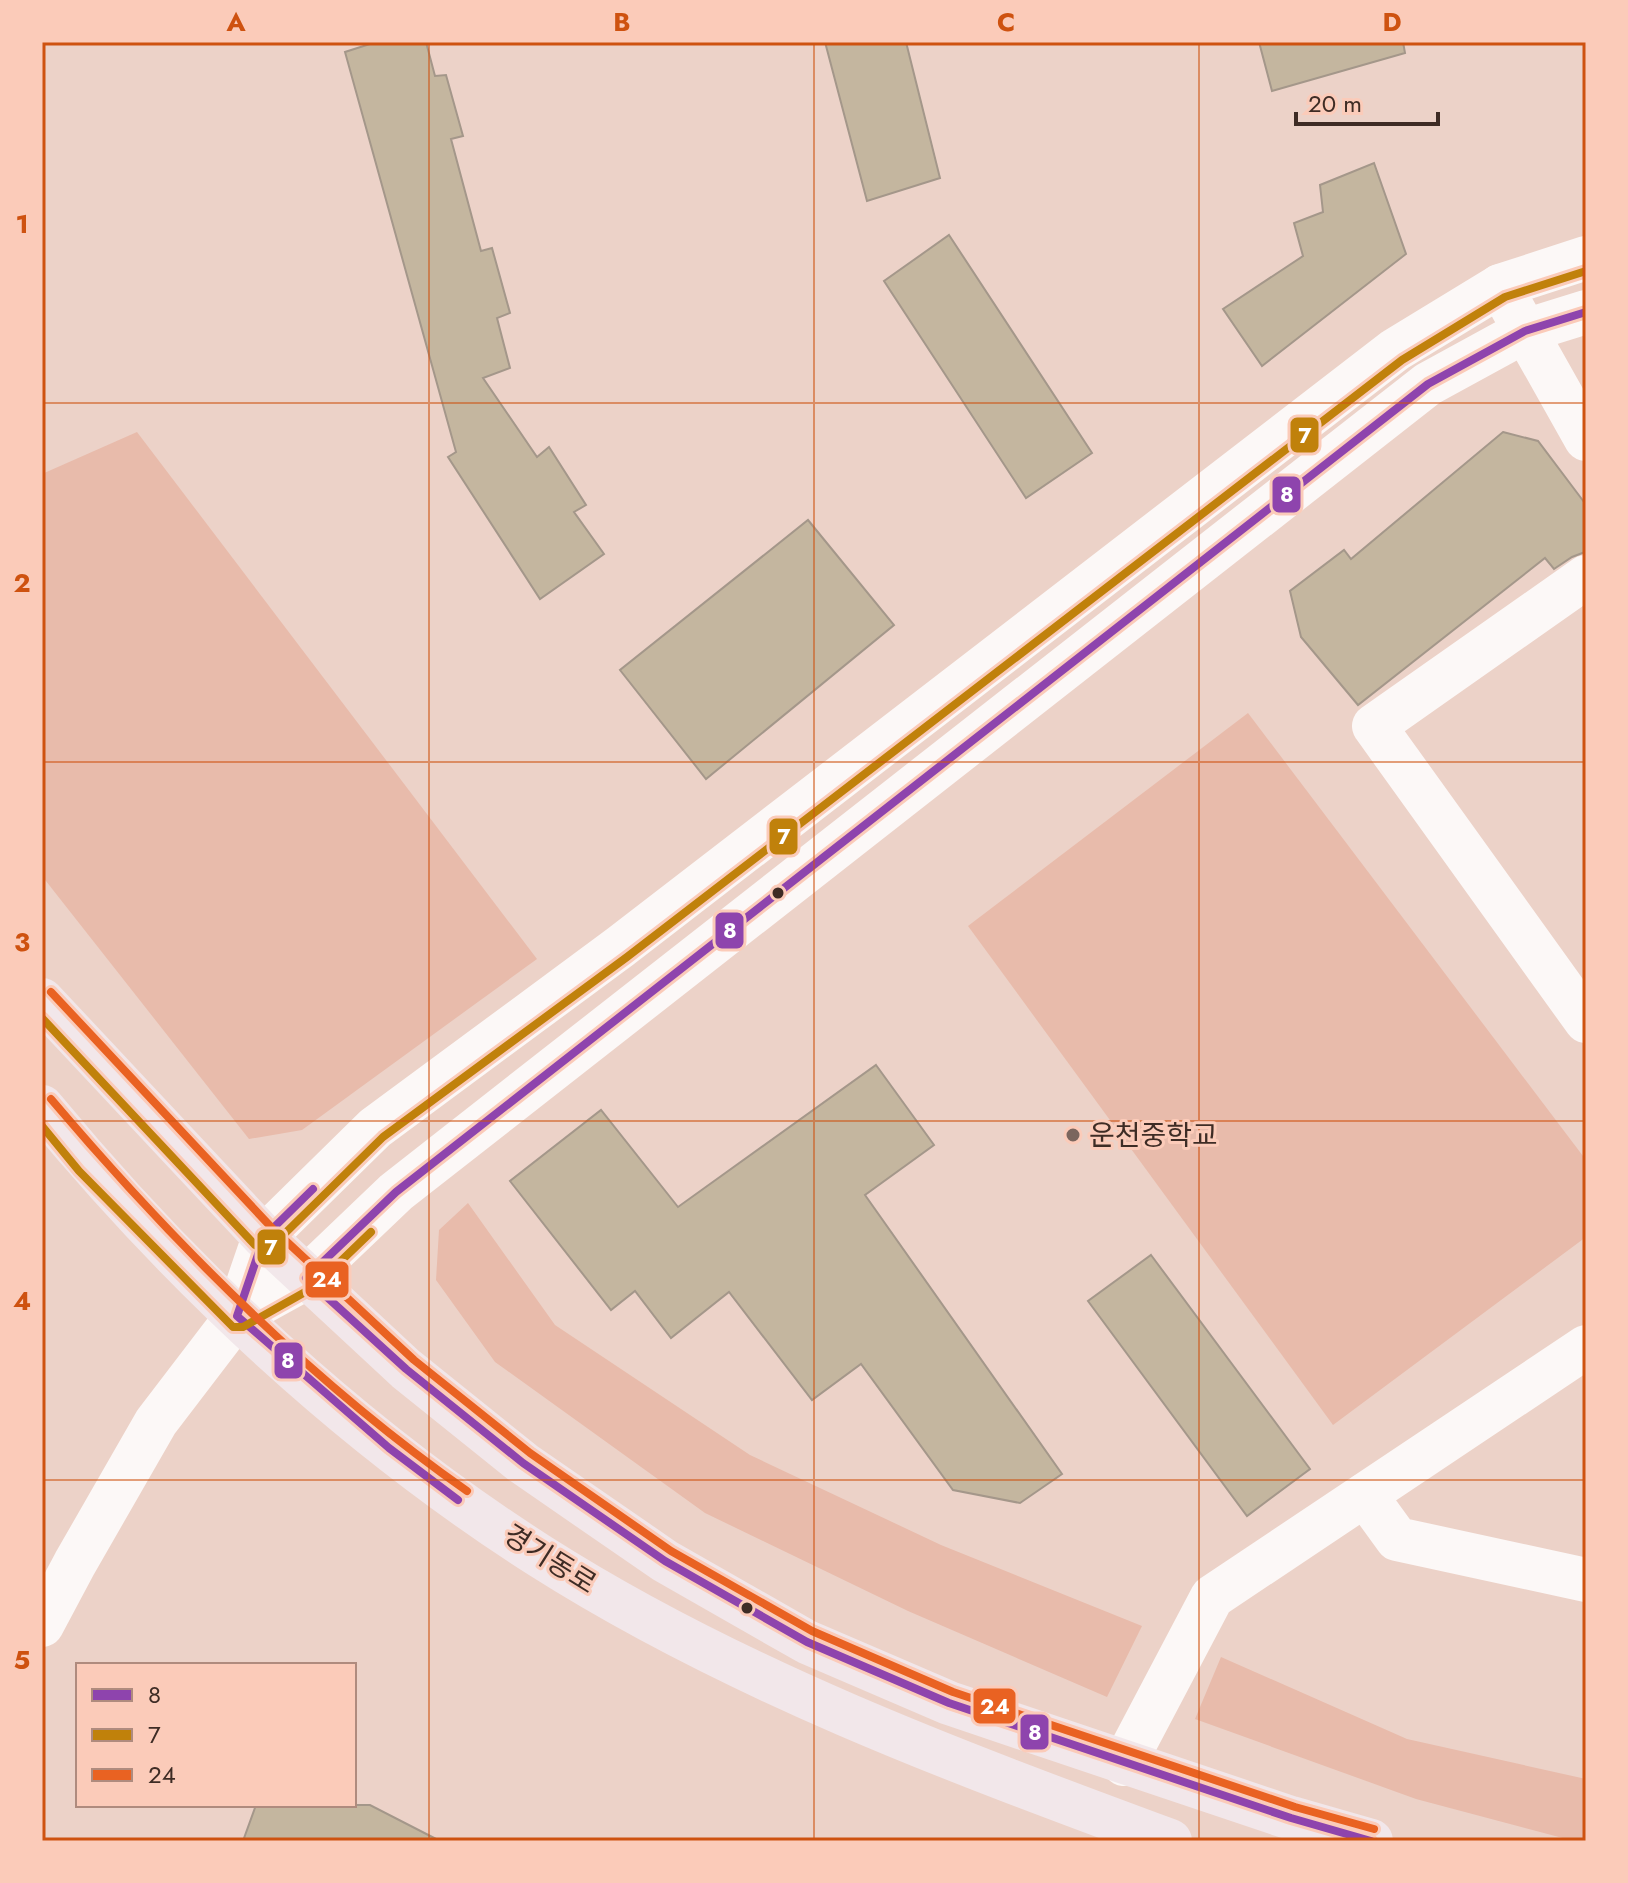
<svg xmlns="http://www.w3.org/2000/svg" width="1628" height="1883" font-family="Jost,'Noto Sans KR',sans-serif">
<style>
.green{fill:#e8bbab}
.building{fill:#c4b69f;stroke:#a4978a;stroke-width:2}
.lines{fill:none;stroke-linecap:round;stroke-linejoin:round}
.street{stroke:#fcf8f7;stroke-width:44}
.secondary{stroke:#fcf8f7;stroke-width:44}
.primary{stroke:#f2e7ea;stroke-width:44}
.bus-1-casing{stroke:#fbcbb9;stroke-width:14}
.bus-2-casing{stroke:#fbcbb9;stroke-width:14}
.bus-3-casing{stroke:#fbcbb9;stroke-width:14}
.bus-1{stroke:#8e44ad;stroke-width:8}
.bus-2{stroke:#c0810b;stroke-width:8}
.bus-3{stroke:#e96222;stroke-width:8}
.grid{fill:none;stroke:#ce5210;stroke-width:2;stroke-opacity:0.55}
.bus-dot{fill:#3e2c25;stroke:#fbcbb9;stroke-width:3}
.poi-dot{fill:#7b665e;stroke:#fbcbb9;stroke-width:3}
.labels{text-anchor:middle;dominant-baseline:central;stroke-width:6;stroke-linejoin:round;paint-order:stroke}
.poi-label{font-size:28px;fill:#3e2c25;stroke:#fbcbb9;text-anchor:start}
.street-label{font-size:28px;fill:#3e2c25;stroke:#fbcbb9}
.line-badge{stroke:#fbcbb9;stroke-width:3}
.badge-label{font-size:22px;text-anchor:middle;font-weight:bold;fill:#fff}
.neatline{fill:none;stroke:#ce5210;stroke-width:3}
.grid-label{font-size:26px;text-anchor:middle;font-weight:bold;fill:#ce5210}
</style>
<rect width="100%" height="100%" fill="#ecd2c8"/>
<g class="green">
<polygon points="137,432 537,959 302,1130 249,1139 42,876 42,474"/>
<polygon points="1248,713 1586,1160 1586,1237 1333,1425 968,926"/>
<polygon points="468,1203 555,1325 750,1455 941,1545 1142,1626 1107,1697 908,1611 705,1513 495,1362 436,1280 439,1230"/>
<polygon points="1221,1657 1407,1739 1586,1779 1586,1841 1574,1841 1416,1799 1195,1719"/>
</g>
<g class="building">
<polygon points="376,42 426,42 435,76 446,75 463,136 451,139 481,251 492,248 510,313 497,318 510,368 483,378 537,457 549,447 586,505 574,512 604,554 540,599 448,457 456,452 345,52"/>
<polygon points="825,42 906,42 940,178 867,201"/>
<polygon points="1259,42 1403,42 1405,53 1272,91"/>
<polygon points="1374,163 1406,254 1262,366 1223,309 1303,256 1294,223 1323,212 1320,185"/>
<polygon points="949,235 1092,453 1026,498 884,281"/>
<polygon points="1503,432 1538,441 1584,502 1585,552 1572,557 1554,569 1545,558 1358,705 1301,637 1290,591 1344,550 1351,559"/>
<polygon points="808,520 894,625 706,779 620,670"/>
<polygon points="876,1065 934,1145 865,1195 1062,1474 1020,1503 953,1490 861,1364 812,1400 729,1292 671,1338 635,1291 611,1310 510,1181 601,1110 678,1207"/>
<polygon points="1151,1255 1310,1469 1247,1516 1088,1301"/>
<polygon points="256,1805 370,1805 440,1841 243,1841"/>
</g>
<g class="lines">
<g class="street">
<polyline points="1500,286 1586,439"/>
<polyline points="1586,577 1374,726 1586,1021"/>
<polyline points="1365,1495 1397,1539 1586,1580"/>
<polyline points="1124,1764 1212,1597 1586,1347"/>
</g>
<g class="secondary">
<polyline points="237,1316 306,1278 396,1192 1428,384 1525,331 1586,312"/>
<polyline points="42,1625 75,1563 156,1422 237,1316 264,1237 375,1128 620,947 1395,350 1500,286 1586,258"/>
</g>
<g class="primary">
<polyline points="42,1000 264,1237 406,1369 523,1463 665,1561 807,1642 949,1703 1291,1818 1371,1841"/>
<path d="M42 1107C184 1279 352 1436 540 1556 735 1680 954 1761 1170 1841"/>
</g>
<g class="bus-1-casing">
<g id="bus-1">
<polyline points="313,1189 264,1237 237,1316 389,1448 458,1500"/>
<polyline points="1371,1841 1291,1818 949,1703 807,1642 665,1561 523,1463 406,1369 306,1278 396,1192 1428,384 1525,331 1586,312"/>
</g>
</g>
<g class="bus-2-casing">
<g id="bus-2">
<polyline points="42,1018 255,1245 263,1249 270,1248 383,1137 627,957 1402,360 1505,297 1586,271"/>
<polyline points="42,1126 79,1171 233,1327 243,1327 314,1287 371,1232"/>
</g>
</g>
<g class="bus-3-casing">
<g id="bus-3">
<polyline points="51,992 272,1228 414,1360 530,1453 671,1551 812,1631 953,1692 1295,1807 1374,1829"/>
<path d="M51 1099C174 1244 311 1382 467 1491"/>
</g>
</g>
<use href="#bus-1" class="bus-1"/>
<use href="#bus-2" class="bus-2"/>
<use href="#bus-3" class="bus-3"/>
</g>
<path class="grid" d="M429 42V1841M814 42V1841M1199 42V1841M42 403H1586M42 762H1586M42 1121H1586M42 1480H1586"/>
<g class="bus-dot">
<circle cx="778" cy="893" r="7"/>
<circle cx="747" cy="1608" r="7"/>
</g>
<circle class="poi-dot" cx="1073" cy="1135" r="8"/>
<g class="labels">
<g class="poi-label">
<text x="1089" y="1135">운천중학교</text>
</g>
<g class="street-label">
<text transform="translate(550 1559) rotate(32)">경기동로</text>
</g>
</g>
<g class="line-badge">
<rect x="1289" y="416" width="31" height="38" rx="8" fill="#c0810b"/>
<rect x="1271" y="475" width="31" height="39" rx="8" fill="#8e44ad"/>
<rect x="768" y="817" width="31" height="39" rx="8" fill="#c0810b"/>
<rect x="714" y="911" width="31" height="39" rx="8" fill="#8e44ad"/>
<rect x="256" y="1228" width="31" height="38" rx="8" fill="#c0810b"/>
<rect x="304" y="1260" width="46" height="39" rx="8" fill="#e96222"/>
<rect x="273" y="1341" width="31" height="39" rx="8" fill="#8e44ad"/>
<rect x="972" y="1687" width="45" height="38" rx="8" fill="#e96222"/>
<rect x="1019" y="1713" width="31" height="38" rx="8" fill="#8e44ad"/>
</g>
<g class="badge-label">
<text x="1305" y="443">7</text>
<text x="1287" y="502">8</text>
<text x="784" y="844">7</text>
<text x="730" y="938">8</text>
<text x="271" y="1255">7</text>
<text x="327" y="1287">24</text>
<text x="288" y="1368">8</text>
<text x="995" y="1714">24</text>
<text x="1035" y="1740">8</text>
</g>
<rect width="1628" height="1883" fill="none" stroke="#fbcbb9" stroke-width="88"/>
<rect x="76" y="1663" width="280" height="144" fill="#fbcbb9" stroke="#af8b7e" stroke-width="2"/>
<rect x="92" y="1689" width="40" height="12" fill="#8e44ad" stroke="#af8b7e" stroke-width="2"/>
<text x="148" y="1703" font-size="24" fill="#3e2c25">8</text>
<rect x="92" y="1729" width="40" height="12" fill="#c0810b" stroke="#af8b7e" stroke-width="2"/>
<text x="148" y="1743" font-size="24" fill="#3e2c25">7</text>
<rect x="92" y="1769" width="40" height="12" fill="#e96222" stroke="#af8b7e" stroke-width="2"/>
<text x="148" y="1783" font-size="24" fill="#3e2c25">24</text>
<path d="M1296 112v12h142v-12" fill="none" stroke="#3e2c25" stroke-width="4"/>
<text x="1308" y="112" font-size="24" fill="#3e2c25" stroke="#fbcbb9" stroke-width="6" paint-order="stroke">20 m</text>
<rect x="44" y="44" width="1540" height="1795" class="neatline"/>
<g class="grid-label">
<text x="236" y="31">A</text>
<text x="622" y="31">B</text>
<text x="1006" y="31">C</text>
<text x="1392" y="31">D</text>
<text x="22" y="233">1</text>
<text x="22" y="592">2</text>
<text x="22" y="951">3</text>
<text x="22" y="1310">4</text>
<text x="22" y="1669">5</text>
</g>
</svg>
